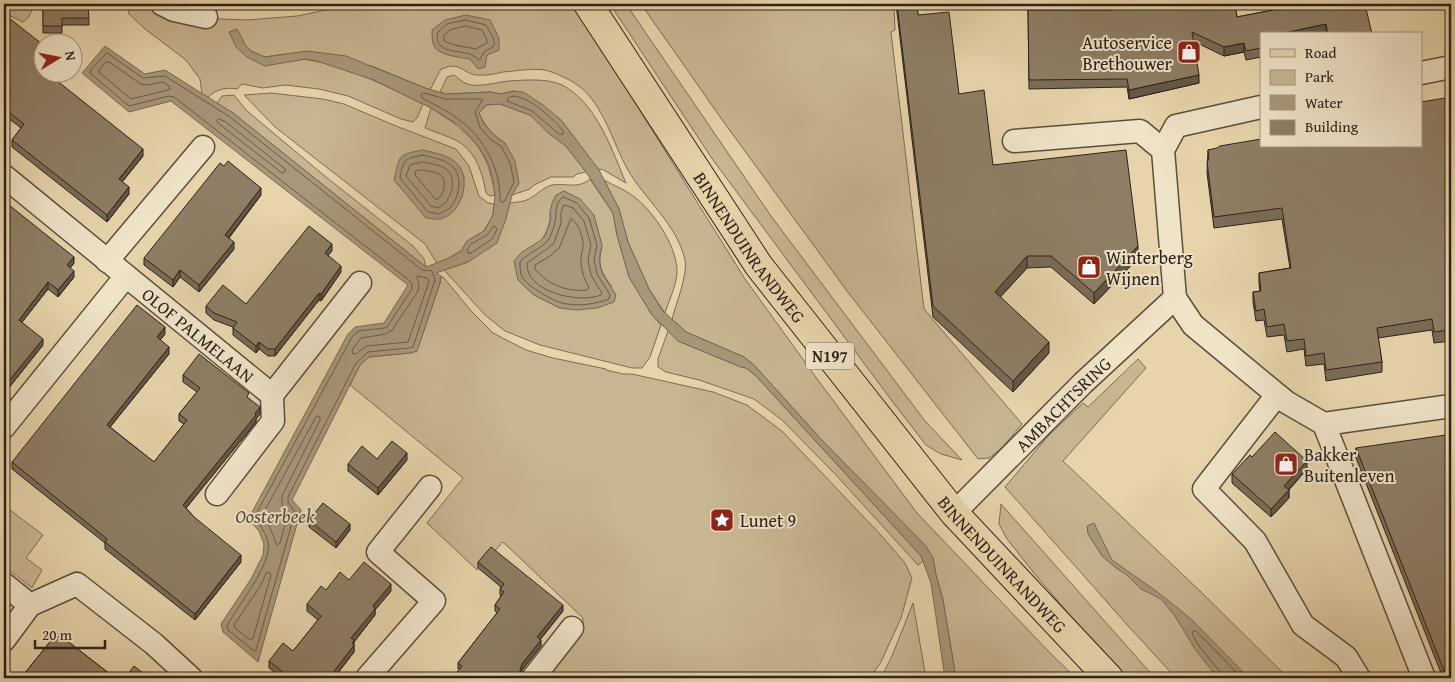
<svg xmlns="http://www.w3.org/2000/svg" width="1455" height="682" font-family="'Gentium Book Plus',serif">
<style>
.green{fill:#c8b692;stroke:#7b6c56;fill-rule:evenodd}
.water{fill:#a8977a;stroke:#776854}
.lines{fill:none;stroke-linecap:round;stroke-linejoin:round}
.shore{stroke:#6b5c4a;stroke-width:1}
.minor-casing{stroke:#5c4e3e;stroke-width:25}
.major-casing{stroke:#2e211a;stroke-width:30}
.minor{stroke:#efe3c8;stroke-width:22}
.major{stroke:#e7d4ab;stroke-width:28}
.wall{fill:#7a6c57;stroke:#2e211a}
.shaded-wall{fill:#635847;stroke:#2e211a}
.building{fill:#8e7e65;stroke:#2e211a}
.labels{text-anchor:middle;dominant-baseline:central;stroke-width:4;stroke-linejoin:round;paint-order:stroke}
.shield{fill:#efe3c8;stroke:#685b4e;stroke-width:1}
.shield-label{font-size:16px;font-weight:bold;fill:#2e211a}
.poi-label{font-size:18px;fill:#2e211a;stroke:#efe3c8;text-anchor:start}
.street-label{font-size:18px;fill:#2e211a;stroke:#efe3c8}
.water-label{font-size:19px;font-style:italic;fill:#594a3c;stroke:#efe3c8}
</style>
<rect width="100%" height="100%" fill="#e7d4ab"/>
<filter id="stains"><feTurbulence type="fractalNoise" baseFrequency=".004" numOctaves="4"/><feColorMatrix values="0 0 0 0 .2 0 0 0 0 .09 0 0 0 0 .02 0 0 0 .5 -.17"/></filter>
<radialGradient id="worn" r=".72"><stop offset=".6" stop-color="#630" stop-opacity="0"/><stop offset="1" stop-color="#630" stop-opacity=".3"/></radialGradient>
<g class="green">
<polygon points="4,4 35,4 28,18 23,22 4,13"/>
<path d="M126 4H147L159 14 194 18 248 20 297 16 355 4H573L592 30 644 117 745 279 815 376 917 513 1051 654 1076 678H956L943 600 936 575 933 558 819 437 754 365 744 357 686 332 672 319C676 304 688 274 685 260 677 224 645 200 628 170 613 144 604 105 579 86 571 80 554 72 545 70 532 68 516 71 503 72 494 74 486 76 477 75 468 75 461 66 453 66 449 66 445 68 441 69L430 90 372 66 284 54 265 57 251 51 246 46 247 57C267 58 289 56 309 60 348 66 388 87 423 104L417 118 413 122 401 119 348 96 319 89 285 85 263 88 242 84 237 89C225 87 217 89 208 97L202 94 200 79 186 60 145 29 129 14Z"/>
<polygon points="610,4 626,4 771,216 925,421 962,460 941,454 926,445 892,401 713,160"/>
<polygon points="641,4 894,4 895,30 891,32 924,309 1022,424 1002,448 989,458 978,459 847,291 723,121"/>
<path d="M454 75C458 78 462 82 467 84 478 88 497 82 509 81 525 80 547 78 562 85 596 102 612 150 626 183L602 169 599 170 561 120 514 91 501 94 490 92 446 94 440 92 447 77Z"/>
<path d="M271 93 323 99 344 104 396 126 456 149 469 166 479 196 488 203 494 204 493 215 484 231 467 241 461 251 447 259 437 263 425 244 275 127 244 95ZM458 165 464 177 462 198 403 190 394 180Z"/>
<polygon points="234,95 247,111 326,177 413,246 424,259 426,267 233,113 217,103 222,96"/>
<path d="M500 104 530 115 547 132 566 146 586 172 577 174 573 177H551L534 185 530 189 512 195 513 192 505 143C492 135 485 126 479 113L486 105Z"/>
<path d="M431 108C470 133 488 147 495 195L490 196 486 193C483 175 477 155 462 144 454 138 435 132 425 128Z"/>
<path d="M590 179 613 213 617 235 629 277 652 315 661 325 650 357 642 368H632L540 345 505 331 485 315 444 270 468 262 479 253 506 219 509 203C518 202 525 202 532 197 539 193 544 187 552 185 566 183 579 189 590 179ZM550 212 602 245C598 266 600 270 612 287L560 308 534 295 518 280 540 241C547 234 551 222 550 212Z"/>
<path d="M604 180C615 186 628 191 637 199 655 214 675 245 677 268 678 283 669 300 665 313L649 289 628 242 619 209Z"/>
<polygon points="441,276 444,278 472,312 493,333 526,350 553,358 606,369 606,370 623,374 632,374 713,392 747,405 783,432 879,533 905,563 912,578 901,618 881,662 870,678 539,678 583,623 583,618 503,542 477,570 427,523 463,478 350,385 360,365 368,357 410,353 417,351 440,283"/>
<polygon points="668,331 678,341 741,367 746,368 756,376 921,556 923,561 918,565 835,474 782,420 754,399 699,380 666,372 658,367 658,359"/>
<polygon points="1138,359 1146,368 1063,461 1200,591 1288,678 1176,678 1130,628 1005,487 1049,435 1083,403 1088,407"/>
<polygon points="1001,504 1155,678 1128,678 1099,649 1033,572 1007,539 999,524"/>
<polygon points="6,507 43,535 26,558 42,570 32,588 4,566 4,510"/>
<polygon points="913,603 926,678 881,678 892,656"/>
</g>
<g class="water">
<path d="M466 15 490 20 499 38V50L487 55 485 67 478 69 470 59C460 57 439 56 434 46 432 41 432 35 432 30L445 20Z"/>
<polygon points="237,29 246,46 251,51 265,57 307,51 346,56 425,88 446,94 490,92 501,94 514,91 523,92 543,105 561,120 599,170 619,209 628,242 649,289 662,310 686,332 744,357 754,365 819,437 926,546 933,558 936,575 943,600 956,678 945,678 931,583 921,556 756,376 746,368 741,367 678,341 652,315 629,277 617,235 613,213 586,172 566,146 547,132 530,115 500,104 486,105 479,113 484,124 495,136 505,143 515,161 519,183 512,195 506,219 497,243 468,262 436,273 441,276 440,283 417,351 410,353 369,357 360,365 292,500 301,510 258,662 223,632 221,624 251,579 263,555 264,544 259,531 252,523 251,514 348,334 355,327 384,323 408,285 171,101 129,112 82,73 105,46 145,74 165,70 233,113 426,267 447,259 461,251 467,241 484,231 493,215 495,195 493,182 489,165 479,147 460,126 431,108 374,80 320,62 306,59 265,66 247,57 236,47 229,32"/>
<path d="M423 150C435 153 451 155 459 166 471 182 461 213 441 219 437 220 430 218 426 218L394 180C400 155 397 155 423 150Z"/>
<polygon points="564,191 580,199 594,215 602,245 599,260 602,273 616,295 614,302 597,308 577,310 560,308 534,295 518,280 514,261 522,252 540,241 545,236 551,219 550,212 552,203 556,195"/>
<polygon points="1094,523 1112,560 1156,591 1190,618 1249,678 1218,678 1195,649 1175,616 1161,599 1141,589 1127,575 1116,568 1102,556 1088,534 1087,526"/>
</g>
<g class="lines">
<g class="shore">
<path d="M466 20 486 25 494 39V46L484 52 480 60C476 59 474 55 470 54 456 50 433 53 438 32L447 24Z"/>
<polygon points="466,26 482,30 487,40 487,43 476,49 454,45 444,41 444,35 450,30"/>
<path d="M107 53 143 78 165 76 230 117 422 270 432 271 435 280 413 347 409 348 368 352 356 363 288 497V502L295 512 256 650 254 651 228 630 227 626C237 606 273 564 268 542 266 532 257 524 256 514L352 337 358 331 384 328 387 327 412 289V284L410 281 174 97 169 96 129 106 90 73 91 70Z"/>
<polygon points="106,62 109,62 141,84 147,85 163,82 169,86 170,89 168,90 131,99 99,72 99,70"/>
<path d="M424 93 446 99H482V101L475 112 480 127 491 140 501 146 510 163 514 182 504 202H501L500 200C501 171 485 140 462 122 450 112 435 105 422 98L421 95Z"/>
<path d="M514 96C529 97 554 119 563 131V134H559L532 111 507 101 508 98Z"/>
<polygon points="219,119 226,122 285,169 285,172 282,173 218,123 217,121"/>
<path d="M423 155C433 158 445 159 453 167 463 177 459 198 450 208 447 210 442 212 439 214L428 212 400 178C403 159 404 159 423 155Z"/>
<path d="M423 162C432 164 444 165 449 172 456 180 451 197 445 203 444 204 439 207 438 208L431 206 406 176 410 165Z"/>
<path d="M423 170C432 172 446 172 444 185 444 191 442 195 438 199H435L415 175 416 171Z"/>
<path d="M563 197 577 203 589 218 597 245 594 260 597 274 610 295 609 299C595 304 578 307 562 303 552 300 528 287 522 277 520 273 520 266 520 262 528 252 545 248 550 237 552 232 554 227 555 222 557 213 554 203 563 197Z"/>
<path d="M564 205 573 208 584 221 591 245 588 260 591 275 602 293 601 295C579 304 525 292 527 263L547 249 554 243 561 223V213Z"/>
<path d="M571 219C579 223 584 239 583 248 582 252 581 256 581 260 581 270 584 279 589 287L587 290C567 292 548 285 535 269V265L550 256 559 248Z"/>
<polygon points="494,226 497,229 492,239 471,253 468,253 467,250 471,244 487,235"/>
<polygon points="418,276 427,278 429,282 408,342 366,346 356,354 353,354 352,350 361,338 386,334 392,330 418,291 419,285 417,278"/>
<polygon points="317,416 320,417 320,420 282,496 282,505 288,513 280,543 277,545 269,526 263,518 262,516"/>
<polygon points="267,572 270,573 271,575 253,638 250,640 235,628 234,625 261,585"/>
<polyline points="1222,678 1221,673 1199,646 1192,634 1193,631 1196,631 1242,678"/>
</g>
<g class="minor-casing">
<g id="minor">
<polyline points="162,4 174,10 206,17"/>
<polyline points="1421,73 1451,67"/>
<polyline points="1261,107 1176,126 1163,150 1175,298 1193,325 1286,402 1324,424 1451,406"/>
<polyline points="1014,141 1140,131 1163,150"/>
<path id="s1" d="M4 176 272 395"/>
<polyline points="107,261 203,147"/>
<polyline points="1277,395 1204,489 1255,541 1303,625 1346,657 1359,678"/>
<polyline points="1324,424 1424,678"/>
<polyline points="4,427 126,276"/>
<polyline points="217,494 273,421 272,395 360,283"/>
<path id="s2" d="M954 513 1083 383 1175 298"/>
<polyline points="4,584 30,605"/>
<polyline points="4,640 30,605 77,584 154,644 191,678"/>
<polyline points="367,678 434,601 378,552 430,487"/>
<polyline points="533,678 572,628"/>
</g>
</g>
<g class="major-casing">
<g id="major">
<path id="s3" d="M588 4 759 266 954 513 1109 678"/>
</g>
</g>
<use href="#minor" class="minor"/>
<use href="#major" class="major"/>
</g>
<g class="wall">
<polygon points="43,4 88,4 89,25 62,25 62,33 43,33"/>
<polygon points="896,4 917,4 918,15 959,94 993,165 1138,258 1094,304 1051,267 1027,268 1000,297 1049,353 1013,392 933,317"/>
<polygon points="1110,4 1235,4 1237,17 1304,4 1372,34 1326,34 1326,33 1261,34 1261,57 1246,60 1244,52 1224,56 1193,41 1199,83 1129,99 1127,87 1029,89 1028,10 1111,10"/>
<polygon points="4,14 42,72 143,156 122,182 129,194 107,222 12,147 12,140 21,128 4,115"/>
<polygon points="1451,97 1451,341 1434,343 1432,330 1378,338 1382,362 1382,372 1326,381 1324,364 1306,366 1304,349 1287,352 1284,335 1267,337 1264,320 1256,321 1253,302 1253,292 1260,291 1259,284 1259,273 1290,268 1282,219 1214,228 1207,173 1208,150 1261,146"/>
<polygon points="261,195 229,238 234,249 199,292 180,277 173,287 144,265 144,258"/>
<polygon points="4,201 74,263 70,268 74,277 58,297 48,289 22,322 43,345 4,394"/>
<polygon points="332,251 328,255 341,272 321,301 319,300 275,356 268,356 259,349 256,353 233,335 233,327 214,320 206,313 206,306 246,304"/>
<polygon points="165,334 160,340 169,354 110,427 154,462 184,424 179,421 179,414 197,392 183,382 183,375 249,399 260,414 256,419 256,422 186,508 194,517 241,562 195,620 105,549 105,543 12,469 12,462"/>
<polygon points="1356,448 1451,678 1443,678 1356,458"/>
<polygon points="1252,457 1307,469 1289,490 1289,498 1271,517 1232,483 1232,474"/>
<polygon points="377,459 407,460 378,495 348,471 348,464"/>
<polygon points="309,520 350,530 336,548 309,527"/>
<polygon points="478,562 563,611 540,640 541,646 522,670 521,674 458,669 458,663 497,613 495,611 495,605 501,596 500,595 500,589 501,587 478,568"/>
<polygon points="349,580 391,591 375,610 375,615 354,642 354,652 334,678 282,678 269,668 269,661 293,651 318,620 307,611 307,604 326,590"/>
<polygon points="57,633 115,678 21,678"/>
</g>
<g class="shaded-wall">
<polygon points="1326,24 1326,33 1321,34 1284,34 1284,33"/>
<polygon points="1244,43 1244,52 1224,56 1224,47"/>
<polygon points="1199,75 1199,83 1129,99 1129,90"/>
<polygon points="143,149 143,156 119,186 119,179"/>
<polygon points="129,187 129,194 107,222 107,215"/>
<polygon points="261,188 261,195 225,242 225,235"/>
<polygon points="234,242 234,249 199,292 199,285"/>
<polygon points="332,244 332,251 325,259 325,253"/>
<polygon points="1138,246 1138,258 1094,304 1094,293"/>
<polygon points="1027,256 1027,268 995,303 995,292"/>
<polygon points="74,257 74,263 67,272 67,265"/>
<polygon points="341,266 341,272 321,301 321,294"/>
<polygon points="180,270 180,277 173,287 173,280"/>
<polygon points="74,271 74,277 58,297 58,290"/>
<polygon points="48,282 48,289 19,326 19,320"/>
<polygon points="319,293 319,300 275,356 275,349"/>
<polygon points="165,327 165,334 157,344 157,337"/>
<polygon points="43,339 43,345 4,394 4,387"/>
<polygon points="259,342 259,349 256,353 256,346"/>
<polygon points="1049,342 1049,353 1013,392 1013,381"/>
<polygon points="169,347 169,354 107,431 107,425"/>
<polygon points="260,407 260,414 256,419 256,422 183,512 183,505"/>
<polygon points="407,453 407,460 378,495 378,488"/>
<polygon points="1307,461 1307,469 1284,494 1284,486"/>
<polygon points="1289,490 1289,498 1271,517 1271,509"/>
<polygon points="350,524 350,530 336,548 336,542"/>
<polygon points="241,555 241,562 195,620 195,614"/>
<polygon points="391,584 391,591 375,610 375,615 354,642 354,652 334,678 329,678 351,638 373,606"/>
<polygon points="563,605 563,611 537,643 537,637"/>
<polygon points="541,640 541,646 522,670 520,677 520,670 522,664"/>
<polygon points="71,672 71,678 66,678"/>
</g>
<g class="building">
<polygon points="43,4 88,4 89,18 62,18 62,26 43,26"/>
<polygon points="897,4 917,4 918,15 949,12 959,94 984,90 993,165 1126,150 1138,246 1094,293 1051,256 1027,256 995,292 1049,342 1013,381 933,306"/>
<polygon points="1112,4 1235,4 1237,17 1304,4 1365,4 1372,34 1328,34 1326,24 1284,33 1284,34 1261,34 1261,48 1246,51 1244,43 1224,47 1192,32 1199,75 1129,90 1127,79 1029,80 1028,10 1113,10"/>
<polygon points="4,14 42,44 42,72 46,72 143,149 119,179 129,187 107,215 12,140 24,124 4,108"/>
<polygon points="1451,97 1451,330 1434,332 1432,319 1377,328 1382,362 1326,370 1324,353 1306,356 1304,339 1287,341 1284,324 1267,327 1264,309 1256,311 1253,292 1261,291 1259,273 1291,268 1282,208 1214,217 1207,162 1209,159 1208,150 1217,148 1220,146 1261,139 1261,146 1421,146 1421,102"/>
<polygon points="228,161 261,188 225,235 234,242 199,285 180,270 173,280 144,258 220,163 224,166"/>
<polygon points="4,201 74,257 67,265 74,271 58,290 48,282 19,320 43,339 4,387"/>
<polygon points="309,226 332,244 325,253 341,266 321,294 319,293 275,349 268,349 259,342 256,346 233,328 237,322 214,313 206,306 223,285 246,304"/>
<polygon points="137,305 165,327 157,337 169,347 107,425 154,462 187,420 179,414 200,388 183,375 199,354 249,393 247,397 260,407 255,414 256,415 183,505 194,517 241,555 195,614 105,542 107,539 12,462"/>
<polygon points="1275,432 1307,461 1284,486 1289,490 1271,509 1232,474 1250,455 1252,457"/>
<polygon points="1446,435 1451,448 1451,678 1447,678 1356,448"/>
<polygon points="392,441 407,453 378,488 348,464 362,446 377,459"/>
<polygon points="323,503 350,524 336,542 309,520"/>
<polygon points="491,547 563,605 537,637 541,640 522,664 520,670 521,678 452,678 462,666 458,663 500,609 495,605 504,592 500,589 504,584 478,562"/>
<polygon points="364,562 391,584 373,606 375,609 351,638 354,640 352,643 354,645 329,678 286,678 288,676 269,661 283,643 293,651 321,616 307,604 321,586 326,590 340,572 349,580"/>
<polygon points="57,633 115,678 80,678 71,672 66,678 21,678"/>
<polygon points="134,666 149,678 125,678"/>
</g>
<defs>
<g id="shop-square" transform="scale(1.25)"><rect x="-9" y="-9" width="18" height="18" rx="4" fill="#8f2418" stroke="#efe3c8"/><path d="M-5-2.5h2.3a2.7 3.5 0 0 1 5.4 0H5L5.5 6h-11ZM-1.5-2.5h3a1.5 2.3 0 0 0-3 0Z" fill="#fff"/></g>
<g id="sight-square" transform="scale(1.25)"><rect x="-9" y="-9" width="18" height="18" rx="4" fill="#8f2418" stroke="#efe3c8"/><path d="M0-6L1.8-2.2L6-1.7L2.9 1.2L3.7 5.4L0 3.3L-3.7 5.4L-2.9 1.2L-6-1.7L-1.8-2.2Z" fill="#fff"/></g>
</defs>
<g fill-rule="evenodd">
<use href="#shop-square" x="1189" y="52"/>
<use href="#shop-square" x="1089" y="267"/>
<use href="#shop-square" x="1286" y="464"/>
<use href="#sight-square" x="722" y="520"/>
</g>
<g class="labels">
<rect class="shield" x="806" y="342.5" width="48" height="27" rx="4"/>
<g class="shield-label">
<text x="830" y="356">N197</text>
</g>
<g class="poi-label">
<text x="1172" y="42" text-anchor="end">Autoservice<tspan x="1172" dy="21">Brethouwer</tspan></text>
<text x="1106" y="257">Winterberg<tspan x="1106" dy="21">Wijnen</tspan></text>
<text x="1304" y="454">Bakker<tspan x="1304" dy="21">Buitenleven</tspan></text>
<text x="740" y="520">Lunet 9</text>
</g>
<g class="street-label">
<text stroke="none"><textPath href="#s3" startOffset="292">BINNENDUINRANDWEG</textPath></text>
<text stroke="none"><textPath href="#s1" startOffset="251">OLOF PALMELAAN</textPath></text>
<text stroke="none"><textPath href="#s2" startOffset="154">AMBACHTSRING</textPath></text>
<text stroke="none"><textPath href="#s3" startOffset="698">BINNENDUINRANDWEG</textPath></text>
</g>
<g class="water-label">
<text x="275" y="516">Oosterbeek</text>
</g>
</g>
<rect width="1455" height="682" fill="none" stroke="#e7d4ab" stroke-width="20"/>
<rect x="5" y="5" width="1445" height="672" fill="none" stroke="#2e211a" stroke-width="2.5"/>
<rect x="10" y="10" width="1435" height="662" fill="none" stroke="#2e211a"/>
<rect x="1260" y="32" width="162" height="115" fill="#efe3c8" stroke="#a29582"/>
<rect x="1270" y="49" width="25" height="8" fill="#e7d4ab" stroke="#a29582"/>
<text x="1305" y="58" font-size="15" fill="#2e211a">Road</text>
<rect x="1270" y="70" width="25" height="15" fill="#c8b692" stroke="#a29582"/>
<text x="1305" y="82" font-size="15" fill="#2e211a">Park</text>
<rect x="1270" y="95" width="25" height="15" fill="#a8977a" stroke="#a29582"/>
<text x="1305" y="108" font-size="15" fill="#2e211a">Water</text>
<rect x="1270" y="120" width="25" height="15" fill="#8e7e65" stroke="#a29582"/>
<text x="1305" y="132" font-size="15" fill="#2e211a">Building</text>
<g transform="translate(58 58) rotate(80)"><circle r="24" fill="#efe3c8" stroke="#a29582"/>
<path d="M0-4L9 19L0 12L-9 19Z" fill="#8f2418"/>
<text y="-8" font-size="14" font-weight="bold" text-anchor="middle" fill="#2e211a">N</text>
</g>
<path d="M35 640v8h70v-8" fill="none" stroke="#2e211a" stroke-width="2.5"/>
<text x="42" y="640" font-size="15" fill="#2e211a" stroke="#efe3c8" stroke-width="4" paint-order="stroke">20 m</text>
<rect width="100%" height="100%" filter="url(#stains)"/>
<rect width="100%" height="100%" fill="url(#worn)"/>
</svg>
